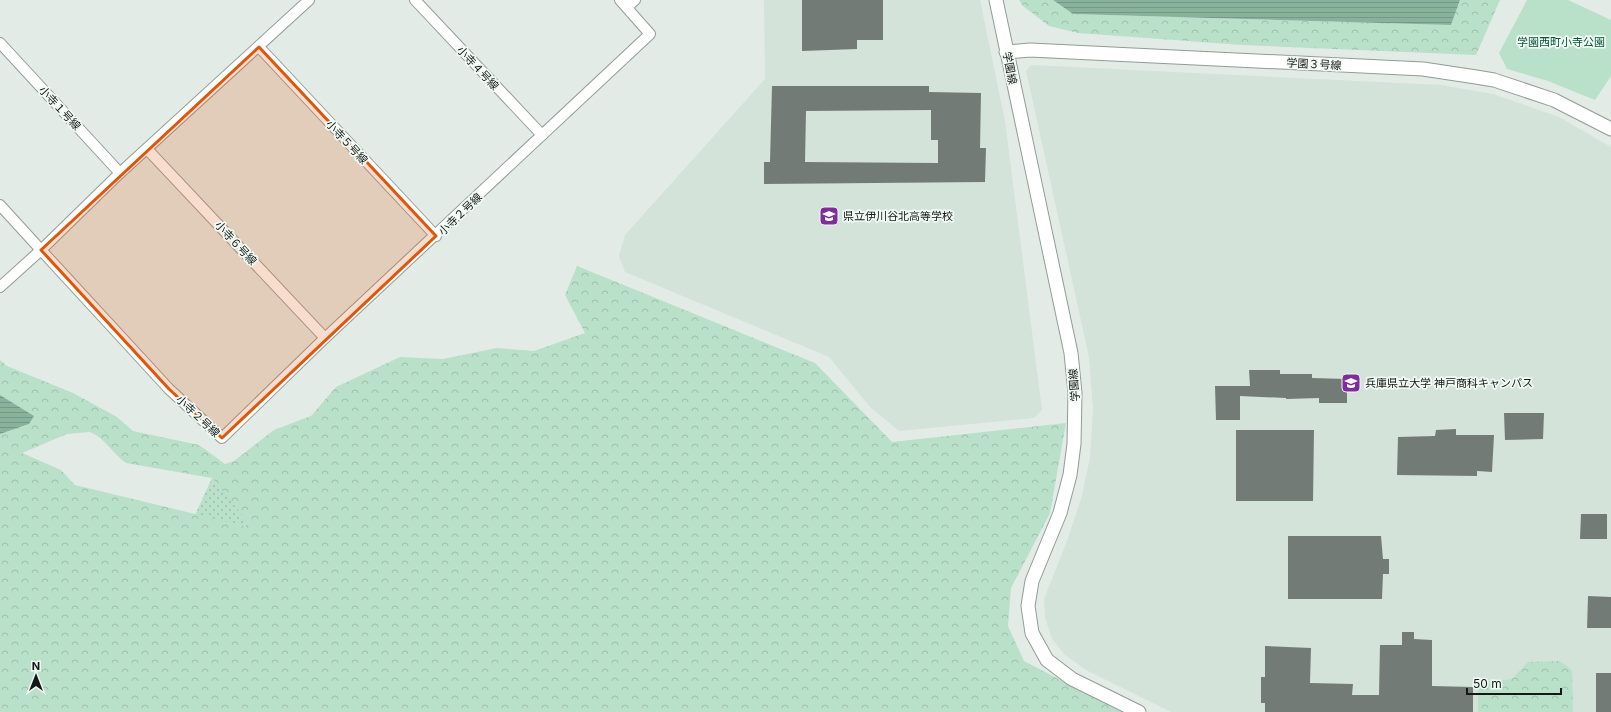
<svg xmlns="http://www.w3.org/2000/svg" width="1611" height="712" font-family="Inter,'Noto Sans JP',sans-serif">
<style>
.built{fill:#d3e3d9}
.grass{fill:url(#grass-dots)}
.forest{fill:url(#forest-crowns);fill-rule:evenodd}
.park{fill:#b9e0c9}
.water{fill:url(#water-rules)}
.building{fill:#737b76;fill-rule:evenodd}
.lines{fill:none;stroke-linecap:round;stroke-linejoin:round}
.minor-casing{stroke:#949b97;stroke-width:12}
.tertiary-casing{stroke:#949b97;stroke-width:15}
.minor{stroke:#fff;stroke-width:10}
.tertiary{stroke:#fff;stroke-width:13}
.marked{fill:#dd560c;fill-opacity:0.2;stroke:#dd560c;stroke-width:3;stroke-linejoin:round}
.labels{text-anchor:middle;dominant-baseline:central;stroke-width:3.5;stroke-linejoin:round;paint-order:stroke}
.park-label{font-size:11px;fill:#065535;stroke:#f0f9f4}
.street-label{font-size:11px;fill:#151816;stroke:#f0f9f4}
.poi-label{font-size:11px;fill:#151816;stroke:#f0f9f4;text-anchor:start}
</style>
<defs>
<pattern id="grass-dots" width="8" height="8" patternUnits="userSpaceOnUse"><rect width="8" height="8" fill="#b9e0c9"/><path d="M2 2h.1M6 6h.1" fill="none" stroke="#9ebfac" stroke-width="1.8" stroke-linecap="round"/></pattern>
<pattern id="forest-crowns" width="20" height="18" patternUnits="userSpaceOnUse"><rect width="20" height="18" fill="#b9e0c9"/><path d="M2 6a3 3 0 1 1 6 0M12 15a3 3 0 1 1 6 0" fill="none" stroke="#9ebfac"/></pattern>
<pattern id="water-rules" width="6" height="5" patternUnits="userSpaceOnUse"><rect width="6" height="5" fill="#88b39a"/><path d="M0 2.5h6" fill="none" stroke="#749984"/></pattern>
</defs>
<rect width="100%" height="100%" fill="#e3ebe6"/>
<g class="built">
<polygon points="764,0 980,0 1005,121 1042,410 1034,418 899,431 870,407 829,357 625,272 619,256 625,235 765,79"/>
<polygon points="1031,65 1441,85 1493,94 1559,117 1611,147 1611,712 1171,712 1086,670 1065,655 1052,639 1045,618 1044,599 1067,541 1081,499 1090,458 1093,409 1089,357 1026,71"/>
</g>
<polygon class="grass" points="212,478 248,520 244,526 195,515"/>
<g class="forest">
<polygon points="1019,0 1053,0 1073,14 1451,25 1460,0 1500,0 1476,55 1242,45 1078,33 1049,26 1023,6"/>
<path d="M577 266 815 363 892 442 1066 423 1050 513 1011 588 1008 626 1024 661 1122 712H0V434L29 424 33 416 0 395V360L7 366 73 393 117 417 133 431 199 445 225 464 234 461 274 430 311 416 336 387 400 357 443 359 497 348 534 351 585 333 565 295ZM90 432C105 438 113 454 126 463L212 478 247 521 245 526 75 485 61 470 22 453 67 434Z"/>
<polygon points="1560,661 1572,670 1573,712 1478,712 1478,684 1512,679 1528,662"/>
</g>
<polygon class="park" points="1527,0 1568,0 1611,20 1611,76 1595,100 1548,81 1507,69 1499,53"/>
<g class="water">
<polygon points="1053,0 1460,0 1451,25 1073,14"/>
<polygon points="0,395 34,416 29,424 0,434"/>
</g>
<g class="building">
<polygon points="802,0 883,0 883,40 857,40 857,49 802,51"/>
<path d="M772 86H929V92L981 93 980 148H986L985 182 764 184V162H770ZM931 110V140H938V163L805 162 806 111Z"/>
<polygon points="1249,370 1280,370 1280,374 1312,374 1312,378 1347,379 1347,403 1319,403 1319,398 1286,399 1286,398 1240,396 1240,420 1216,420 1215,386 1250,386"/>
<polygon points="1504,413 1544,413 1543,439 1505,440"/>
<polygon points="1456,429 1456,435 1494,435 1492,472 1477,471 1477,476 1397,475 1398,437 1435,436 1436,430"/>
<polygon points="1236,430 1314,430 1313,501 1236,501"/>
<polygon points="1581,514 1607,514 1607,539 1580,539"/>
<polygon points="1288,536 1381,536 1383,559 1389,559 1389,574 1383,574 1382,599 1288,599"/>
<polygon points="1588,596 1611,597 1611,628 1587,628"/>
<polygon points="1402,632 1414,632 1414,639 1432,640 1432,686 1473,687 1473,712 1265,712 1265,703 1261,703 1261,677 1265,677 1265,646 1311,648 1310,683 1353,684 1352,695 1379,695 1380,645 1402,645"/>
<rect x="1596" y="673" width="15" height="39"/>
</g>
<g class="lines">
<g class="minor-casing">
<g id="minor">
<polyline points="309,0 120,173 41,250 169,389 222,438 325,338 650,34 620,0"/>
<polyline points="415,0 542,135"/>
<polyline points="627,7 635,0"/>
<polyline points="0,43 120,173"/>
<polyline points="259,47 436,236"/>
<polyline points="147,149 325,338"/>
<polyline points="0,205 41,250 0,287"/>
</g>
</g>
<g class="tertiary-casing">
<g id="tertiary">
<polyline points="996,0 1071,353 1075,393 1074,444 1070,475 1060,513 1032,581 1028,606 1032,633 1047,660 1072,679 1139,712"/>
<polyline points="1006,52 1030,50 1423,69 1476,77 1494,80 1554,100 1611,129"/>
</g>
</g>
<use href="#minor" class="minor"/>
<use href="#tertiary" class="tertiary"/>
</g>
<path class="marked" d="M259 47 436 236 222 438 169 389 41 250Z"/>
<defs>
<g id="school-square" transform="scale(1)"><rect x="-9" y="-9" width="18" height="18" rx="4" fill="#802d9c" stroke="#f0f9f4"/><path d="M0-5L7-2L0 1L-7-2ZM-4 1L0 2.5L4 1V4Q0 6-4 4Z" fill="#fff"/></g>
<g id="university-square" transform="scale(1)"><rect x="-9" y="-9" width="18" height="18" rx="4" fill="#802d9c" stroke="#f0f9f4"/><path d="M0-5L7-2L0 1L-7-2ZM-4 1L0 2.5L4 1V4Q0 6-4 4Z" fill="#fff"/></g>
</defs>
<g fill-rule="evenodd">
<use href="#school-square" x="829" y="216"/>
<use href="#university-square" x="1351" y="383"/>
</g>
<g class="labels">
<g class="park-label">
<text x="1561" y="42">学園西町小寺公園</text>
</g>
<g class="street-label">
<text transform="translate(1314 64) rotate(3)">学園３号線</text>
<text transform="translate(478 68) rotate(47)">小寺４号線</text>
<text transform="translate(1010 68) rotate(79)">学園線</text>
<text transform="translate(60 108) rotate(47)">小寺１号線</text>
<text transform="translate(347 142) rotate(47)">小寺５号線</text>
<text transform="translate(460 214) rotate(-44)">小寺２号線</text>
<text transform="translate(236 243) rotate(47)">小寺６号線</text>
<text transform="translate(1074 385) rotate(-94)">学園線</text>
<text transform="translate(198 416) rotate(43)">小寺２号線</text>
</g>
<g class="poi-label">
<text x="843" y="216">県立伊川谷北高等学校</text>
<text x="1365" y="383">兵庫県立大学 神戸商科キャンパス</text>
</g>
</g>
<g transform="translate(36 676)" stroke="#f0f9f4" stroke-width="3" paint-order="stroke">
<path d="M0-3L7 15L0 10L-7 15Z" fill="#151816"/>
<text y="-6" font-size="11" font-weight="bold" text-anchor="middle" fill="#151816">N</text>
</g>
<path d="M1467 688v6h94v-6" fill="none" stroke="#151816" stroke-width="2"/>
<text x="1473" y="688" font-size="12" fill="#151816" stroke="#f0f9f4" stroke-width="3" paint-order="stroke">50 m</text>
</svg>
